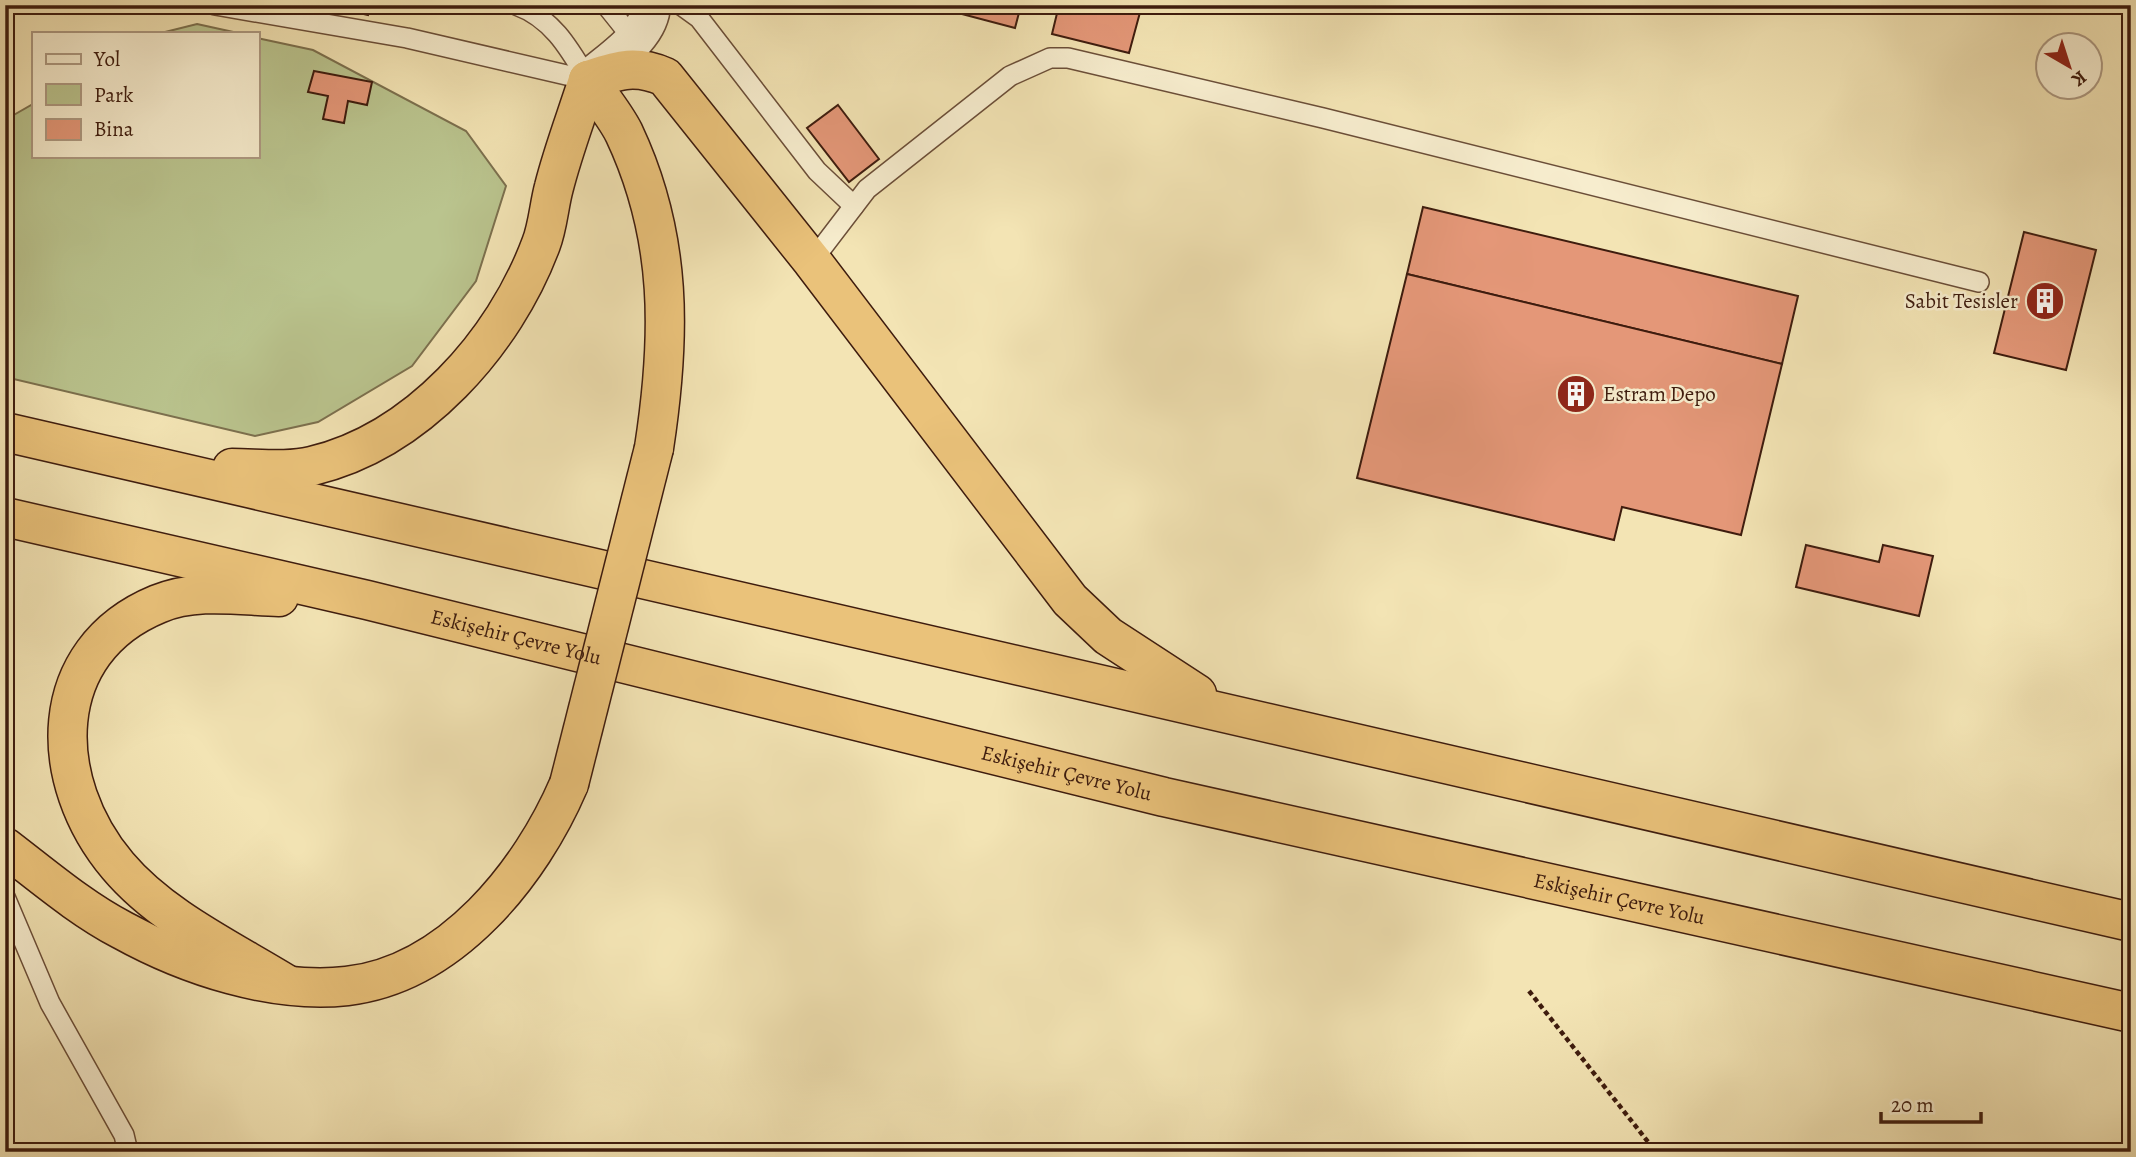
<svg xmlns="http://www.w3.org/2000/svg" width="2136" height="1157" font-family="Alegreya,serif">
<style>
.green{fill:#bac48e;stroke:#7c704e;stroke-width:2}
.building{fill:#e49778;stroke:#3e1c0e;stroke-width:2}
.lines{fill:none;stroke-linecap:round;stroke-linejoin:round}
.lane-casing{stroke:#6b4e38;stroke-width:22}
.street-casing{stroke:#6b4e38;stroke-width:41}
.highway-casing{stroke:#3e1c0e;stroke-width:41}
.path{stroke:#3e1c0e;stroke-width:4.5;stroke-dasharray:5 3.5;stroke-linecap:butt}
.lane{stroke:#f7edce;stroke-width:19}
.street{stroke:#f7edce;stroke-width:38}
.highway{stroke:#eac27a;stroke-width:38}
.highway-bridge-casing{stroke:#3e1c0e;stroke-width:41;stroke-linecap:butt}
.highway-bridge{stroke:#eac27a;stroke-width:38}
.labels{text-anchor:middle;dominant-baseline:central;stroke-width:5;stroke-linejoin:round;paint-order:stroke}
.poi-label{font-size:21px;fill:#3e1c0e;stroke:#f7edce;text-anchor:end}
.street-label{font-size:21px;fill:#3e1c0e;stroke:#f7edce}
</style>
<rect width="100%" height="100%" fill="#f3e4b4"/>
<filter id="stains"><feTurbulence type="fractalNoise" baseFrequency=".00286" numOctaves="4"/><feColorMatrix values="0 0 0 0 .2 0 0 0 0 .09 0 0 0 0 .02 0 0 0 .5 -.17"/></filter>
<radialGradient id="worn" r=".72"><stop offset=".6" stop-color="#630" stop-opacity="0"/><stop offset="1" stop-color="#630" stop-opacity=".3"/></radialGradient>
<g class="green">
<polygon points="197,24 238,33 161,33"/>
<polygon points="257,38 313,50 466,131 506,186 476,281 412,366 318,422 255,436 5,377 5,120 33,104 33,156 257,156"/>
</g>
<g class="building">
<polygon points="343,5 370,5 368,15 342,9"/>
<polygon points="939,5 1021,5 1015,28 939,8"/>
<polygon points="1059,5 1142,5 1129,53 1052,34"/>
<polygon points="314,71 372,82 367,105 348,101 344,123 323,119 328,96 308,92"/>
<polygon points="838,105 879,159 849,182 807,128"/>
<polygon points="1423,207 1798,296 1782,364 1407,274"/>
<polygon points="2024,232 2096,250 2066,370 1994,353"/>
<polygon points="1407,274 1782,364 1741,535 1622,507 1614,540 1357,478"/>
<polygon points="1806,545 1879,562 1883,545 1933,556 1919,616 1796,587"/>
</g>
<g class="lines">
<g class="lane-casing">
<g id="lane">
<polyline points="215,5 407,38 588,80"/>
<path d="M516 5C552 18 569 48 588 80"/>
<polyline points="606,5 634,40"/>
<polyline points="681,5 699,18 817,171 854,206"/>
<polyline points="812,261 867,189 1010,76 1050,58 1068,58 1323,118 1979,282"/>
<polyline points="5,897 50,1003 124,1135 128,1152"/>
</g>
</g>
<g class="street-casing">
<path id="street" d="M588 80C610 60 650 37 651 5"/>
</g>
<g class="highway-casing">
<g id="highway">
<path d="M588 80C619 70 635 64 665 77L812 261 1070 600 1108 636 1197 694"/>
<path d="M588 80C600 97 615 115 624 133 673 237 671 337 654 448"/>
<polyline points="5,432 2131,922"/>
<path d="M232 468C257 468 288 472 312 466 417 441 504 343 541 244 548 226 549 205 554 187 563 151 577 115 588 80"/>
<path id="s1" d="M5 517 367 600 1164 797 2131 1013"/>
<path d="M279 597C240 596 196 588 158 604 44 651 46 781 118 866 161 917 229 949 286 984"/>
<path d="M5 847C43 876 80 908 122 930 187 966 272 994 347 986 451 974 531 873 569 784"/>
</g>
</g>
<polyline class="path" points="1529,991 1656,1152"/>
<use href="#lane" class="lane"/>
<use href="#street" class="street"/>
<use href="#highway" class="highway"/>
<g class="highway-bridge-casing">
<polyline id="highway-bridge" points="569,784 654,448"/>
</g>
<use href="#highway-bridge" class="highway-bridge"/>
</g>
<defs>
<g id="building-disc" transform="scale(2.0125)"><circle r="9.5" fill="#8f2418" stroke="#f7edce"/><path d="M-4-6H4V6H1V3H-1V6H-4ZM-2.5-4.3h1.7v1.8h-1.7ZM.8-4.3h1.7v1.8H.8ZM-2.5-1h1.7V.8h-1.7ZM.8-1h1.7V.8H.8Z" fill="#fff"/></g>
</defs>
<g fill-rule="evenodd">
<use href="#building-disc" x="2045" y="301"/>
<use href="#building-disc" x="1576" y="394"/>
</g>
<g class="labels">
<g class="poi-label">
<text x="2018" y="301">Sabit Tesisler</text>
<text x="1603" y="394" text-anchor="start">Estram Depo</text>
</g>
<g class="street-label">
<text stroke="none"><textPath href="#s1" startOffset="525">Eskişehir Çevre Yolu</textPath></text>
<text stroke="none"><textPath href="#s1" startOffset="1092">Eskişehir Çevre Yolu</textPath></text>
<text stroke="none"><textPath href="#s1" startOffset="1659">Eskişehir Çevre Yolu</textPath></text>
</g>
</g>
<rect width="2136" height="1157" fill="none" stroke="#f3e4b4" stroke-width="28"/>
<rect x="7" y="7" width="2122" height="1143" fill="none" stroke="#3e1c0e" stroke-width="3.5"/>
<rect x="14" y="14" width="2108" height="1129" fill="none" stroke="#3e1c0e" stroke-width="2"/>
<rect x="32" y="32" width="228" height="126" fill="#f7edce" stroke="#ad9981" stroke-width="2"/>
<rect x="46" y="54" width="35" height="10" fill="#f7edce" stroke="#ad9981" stroke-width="2"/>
<text x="94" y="66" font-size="21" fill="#3e1c0e">Yol</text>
<rect x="46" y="84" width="35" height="21" fill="#bac48e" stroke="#ad9981" stroke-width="2"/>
<text x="94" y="102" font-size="21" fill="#3e1c0e">Park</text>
<rect x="46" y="119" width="35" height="21" fill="#e49778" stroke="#ad9981" stroke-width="2"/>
<text x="94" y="136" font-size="21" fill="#3e1c0e">Bina</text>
<g transform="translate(2069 66) rotate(141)"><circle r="33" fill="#f7edce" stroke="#ad9981" stroke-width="2"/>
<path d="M0-5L12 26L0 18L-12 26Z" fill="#8f2418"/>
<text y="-10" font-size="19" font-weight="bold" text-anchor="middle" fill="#3e1c0e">K</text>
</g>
<path d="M1881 1112v10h100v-10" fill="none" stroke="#3e1c0e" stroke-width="3.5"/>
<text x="1891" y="1112" font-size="21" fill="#3e1c0e" stroke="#f7edce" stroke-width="5" paint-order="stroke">20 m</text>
<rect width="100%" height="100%" filter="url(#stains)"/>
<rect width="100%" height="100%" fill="url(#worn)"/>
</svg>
